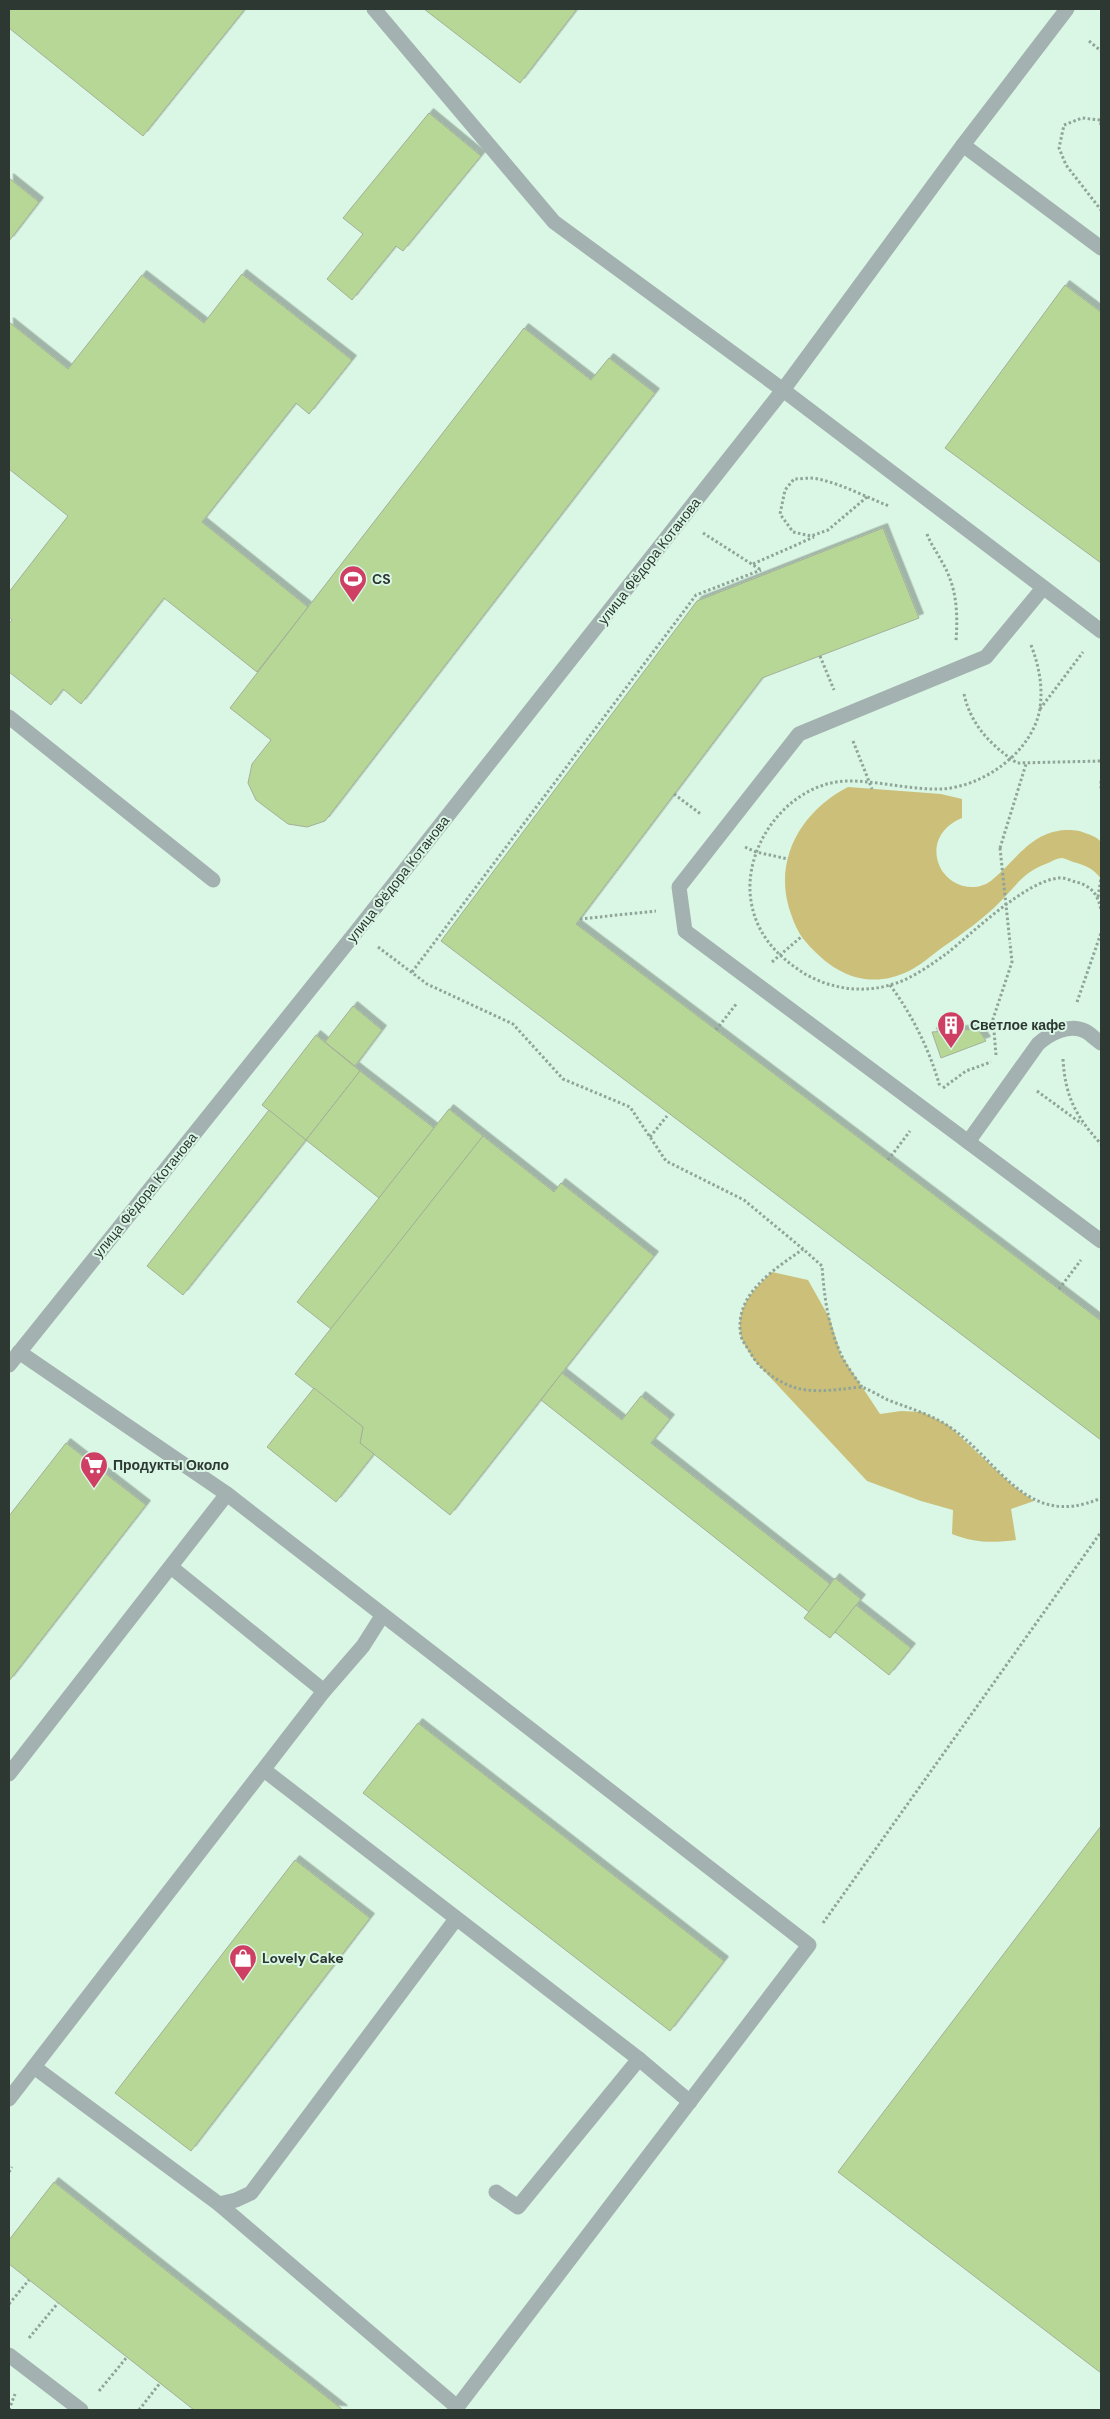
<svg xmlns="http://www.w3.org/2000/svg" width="1110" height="2419" font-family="'DM Sans',sans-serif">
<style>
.green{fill:#cbbf79}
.building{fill:#b7d796;stroke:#a4b098;filter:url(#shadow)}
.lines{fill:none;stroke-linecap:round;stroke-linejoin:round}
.path{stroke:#90a599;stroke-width:3;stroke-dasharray:2.5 2.5;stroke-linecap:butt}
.lane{stroke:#a3b2b0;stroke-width:15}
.street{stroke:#a3b2b0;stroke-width:15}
.path-bridge{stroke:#90a599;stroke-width:3;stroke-dasharray:2.5 2.5;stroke-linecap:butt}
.labels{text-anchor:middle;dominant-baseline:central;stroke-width:4;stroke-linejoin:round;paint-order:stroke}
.street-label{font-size:14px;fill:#2d3832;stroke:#daf6e5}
.poi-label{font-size:14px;font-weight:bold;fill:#2d3832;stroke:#daf6e5;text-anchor:start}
</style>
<defs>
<filter id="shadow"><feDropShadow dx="4.5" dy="-4.5" stdDeviation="0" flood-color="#0004"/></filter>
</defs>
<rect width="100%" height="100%" fill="#daf6e5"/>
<g class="green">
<path d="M848 787 941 794 962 799V818C942 826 930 845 940 867 949 886 975 894 992 880 1017 860 1030 832 1066 830 1073 830 1078 830 1085 833 1091 835 1097 837 1101 842V879C1095 870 1087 866 1077 863 1072 862 1067 859 1062 858 1058 858 1052 861 1048 863 1023 872 1017 885 999 903 983 919 962 934 943 947 932 955 921 965 909 971 868 991 833 974 806 942 797 932 793 920 789 908 774 857 803 810 848 787Z"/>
<path d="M772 1272 808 1280 830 1319 841 1355 880 1414 901 1411 922 1412 948 1425 1012 1485 1034 1501 1011 1509 1016 1540C993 1543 974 1543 952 1534L953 1510 921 1501 867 1481 754 1360C750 1353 743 1344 741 1336 735 1308 753 1290 772 1272Z"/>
</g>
<g class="building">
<polygon points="9,9 245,9 143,136 9,28"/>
<polygon points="424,9 577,9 520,83"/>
<polygon points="429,113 481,156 403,251 396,246 352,300 327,279 363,234 343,218"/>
<polygon points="9,178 39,202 9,241"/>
<polygon points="242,274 352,360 309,414 296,403 202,522 308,607 257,672 164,598 81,704 63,689 51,705 9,672 9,624 12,620 9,617 9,592 68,516 9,469 9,322 68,369 142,275 204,323"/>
<polygon points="1065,285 1101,312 1101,563 945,448"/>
<polygon points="524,328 591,380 609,358 655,393 325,821 307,827 288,824 256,800 248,783 252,764 271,740 230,708"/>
<polygon points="883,528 919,618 762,678 576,924 1101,1321 1101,1440 441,941 697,601"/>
<polygon points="353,1006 382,1030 355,1066 325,1042"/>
<polygon points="978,1029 986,1041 941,1058 932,1032"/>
<polygon points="316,1035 360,1071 306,1140 262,1105"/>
<polygon points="360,1071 434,1128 379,1198 306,1140"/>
<polygon points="449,1109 483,1136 331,1329 297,1302"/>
<polygon points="269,1110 306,1140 183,1295 147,1266"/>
<polygon points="483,1136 554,1192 561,1183 654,1256 450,1515 360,1443 363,1427 295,1374"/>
<polygon points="562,1373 622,1420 641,1396 670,1419 651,1443 830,1584 809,1612 541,1400"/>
<polygon points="314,1388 363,1427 360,1443 374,1454 336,1502 267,1447"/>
<polygon points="66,1443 146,1505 9,1681 9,1516"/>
<polygon points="835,1578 861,1599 830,1638 804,1618"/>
<polygon points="856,1605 911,1648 889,1675 835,1632"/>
<polygon points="418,1723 724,1961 670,2031 363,1793"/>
<polygon points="1101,1826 1100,2088 1101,2373 838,2172"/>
<polygon points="295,1860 370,1918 191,2151 115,2093"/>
<polygon points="54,2182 343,2410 194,2410 9,2264 9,2240"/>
</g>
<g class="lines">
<g class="path">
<polyline points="1089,41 1101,51"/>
<polyline points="1101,125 1100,120 1082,118 1064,125 1059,148 1066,165 1101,210"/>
<path d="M867 497 828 530 811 536 793 532 780 514 785 490 794 479C801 479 810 477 818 479 842 484 866 497 889 506"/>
<polyline points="703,533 761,570"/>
<path d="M927 534C931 545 937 552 942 562 957 587 958 613 956 641"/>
<polyline points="753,564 814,537"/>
<path d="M1031 645C1039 666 1043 686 1040 708 1033 752 983 787 941 789 910 790 880 781 849 781 791 781 742 844 751 901 756 932 774 953 799 970 825 988 860 994 890 985 910 980 929 966 946 954 973 933 1025 881 1059 878 1064 877 1071 881 1076 882 1092 886 1098 895 1101 910"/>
<polyline points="820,656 834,690"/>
<path d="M964 694C971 726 992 746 1017 763L1101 761"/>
<polyline points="1040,709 1083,652"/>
<polyline points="853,741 872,789"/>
<polyline points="1101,781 1101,789"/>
<polyline points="674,794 702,815"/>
<polyline points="745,847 756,852 788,859"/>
<polyline points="1000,848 1026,764"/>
<polyline points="1098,897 1101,878"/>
<polyline points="580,919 656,911"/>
<polyline points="378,947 427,984 513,1024 563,1079 630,1107 666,1161 744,1200 803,1249"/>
<polyline points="772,962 801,937"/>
<polyline points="412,972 696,595 761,570"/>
<path d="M890 985C913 1016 930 1051 940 1087"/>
<polyline points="1077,1002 1101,933"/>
<polyline points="716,1030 737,1003"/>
<polyline points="996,1055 993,1019 1012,962 1010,943"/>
<path d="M1063 1059C1065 1096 1076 1117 1101 1144"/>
<polyline points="943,1088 966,1071 991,1062"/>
<polyline points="1037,1091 1082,1124"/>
<polyline points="650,1137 667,1116"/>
<polyline points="888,1160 910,1131"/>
<polyline points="1059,1289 1081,1260"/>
<path d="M862 1387C855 1377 846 1366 841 1354 828 1327 824 1295 822 1266L803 1249C774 1270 733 1294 741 1336 742 1341 747 1347 750 1352 758 1368 776 1381 793 1387 808 1392 826 1391 842 1389 849 1389 858 1386 864 1388 872 1391 880 1396 888 1400 906 1407 923 1412 940 1421 997 1452 1022 1533 1101 1498"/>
<polyline points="823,1923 1101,1532"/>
<polyline points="9,2172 12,2167"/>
<polyline points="9,2304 29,2280"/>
<polyline points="29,2338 58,2303"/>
<polyline points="99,2391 127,2357"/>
<polyline points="9,2410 15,2394"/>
<polyline points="139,2410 160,2383"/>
</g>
<g class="lane">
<polyline points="374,9 554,222 783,390 1101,631"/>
<polyline points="963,145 1101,248"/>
<polyline points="783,390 963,145 1067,9"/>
<polyline points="1043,588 986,657 799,734 679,887 685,931 1101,1241"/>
<polyline points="9,717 213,880"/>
<path d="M968 1142 1038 1044C1049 1034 1069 1023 1085 1031 1091 1034 1096 1040 1101 1043"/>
<polyline points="19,1352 227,1494 809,1945 455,2410"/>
<polyline points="171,1567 324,1691"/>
<polyline points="264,1770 639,2059 518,2207 496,2192"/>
<polyline points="9,1774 227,1494"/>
<polyline points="639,2059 690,2102"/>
<polyline points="34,2067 219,2204 236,2200 251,2193 456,1919"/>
<polyline points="9,2099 324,1691 363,1646 382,1616"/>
<polyline points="219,2204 457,2407"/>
<polyline points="9,2355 81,2410"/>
</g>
<polyline class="street" points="9,1365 356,932 783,390"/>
<polyline class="path-bridge" points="1000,848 1010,943"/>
</g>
<defs>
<g id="stadium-pin" transform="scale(1.4375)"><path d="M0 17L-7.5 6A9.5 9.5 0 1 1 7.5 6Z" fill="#cf3f63" stroke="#daf6e5"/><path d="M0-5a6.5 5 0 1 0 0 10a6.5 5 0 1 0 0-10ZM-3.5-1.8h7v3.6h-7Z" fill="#fff"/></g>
<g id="building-pin" transform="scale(1.4375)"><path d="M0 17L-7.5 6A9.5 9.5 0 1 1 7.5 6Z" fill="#cf3f63" stroke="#daf6e5"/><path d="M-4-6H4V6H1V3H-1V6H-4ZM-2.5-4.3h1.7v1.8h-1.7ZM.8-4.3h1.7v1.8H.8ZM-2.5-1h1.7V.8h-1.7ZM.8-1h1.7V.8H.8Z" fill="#fff"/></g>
<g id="supermarket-pin" transform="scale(1.4375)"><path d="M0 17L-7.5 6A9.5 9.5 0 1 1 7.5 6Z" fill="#cf3f63" stroke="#daf6e5"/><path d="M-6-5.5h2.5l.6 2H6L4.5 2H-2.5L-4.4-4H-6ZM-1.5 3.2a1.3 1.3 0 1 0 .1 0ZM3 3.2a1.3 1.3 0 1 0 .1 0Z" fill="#fff"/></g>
<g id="shop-pin" transform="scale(1.4375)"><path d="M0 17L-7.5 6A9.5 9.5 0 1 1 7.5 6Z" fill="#cf3f63" stroke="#daf6e5"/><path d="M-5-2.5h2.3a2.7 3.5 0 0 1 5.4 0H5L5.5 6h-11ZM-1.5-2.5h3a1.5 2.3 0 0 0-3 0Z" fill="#fff"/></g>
</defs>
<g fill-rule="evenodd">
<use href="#stadium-pin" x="353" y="579"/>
<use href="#building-pin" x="951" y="1025"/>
<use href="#supermarket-pin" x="94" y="1465"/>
<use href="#shop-pin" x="243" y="1958"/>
</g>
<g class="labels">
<g class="street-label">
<text transform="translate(649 561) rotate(-52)">улица Фёдора Котанова</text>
<text transform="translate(398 879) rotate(-52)">улица Фёдора Котанова</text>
<text transform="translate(145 1195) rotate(-51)">улица Фёдора Котанова</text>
</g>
<g class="poi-label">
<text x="372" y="579">CS</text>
<text x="970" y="1025">Светлое кафе</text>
<text x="113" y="1465">Продукты Около</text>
<text x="262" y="1958">Lovely Cake</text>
</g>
</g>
<rect width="1110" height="2419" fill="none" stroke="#2d3832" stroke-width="20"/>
</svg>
